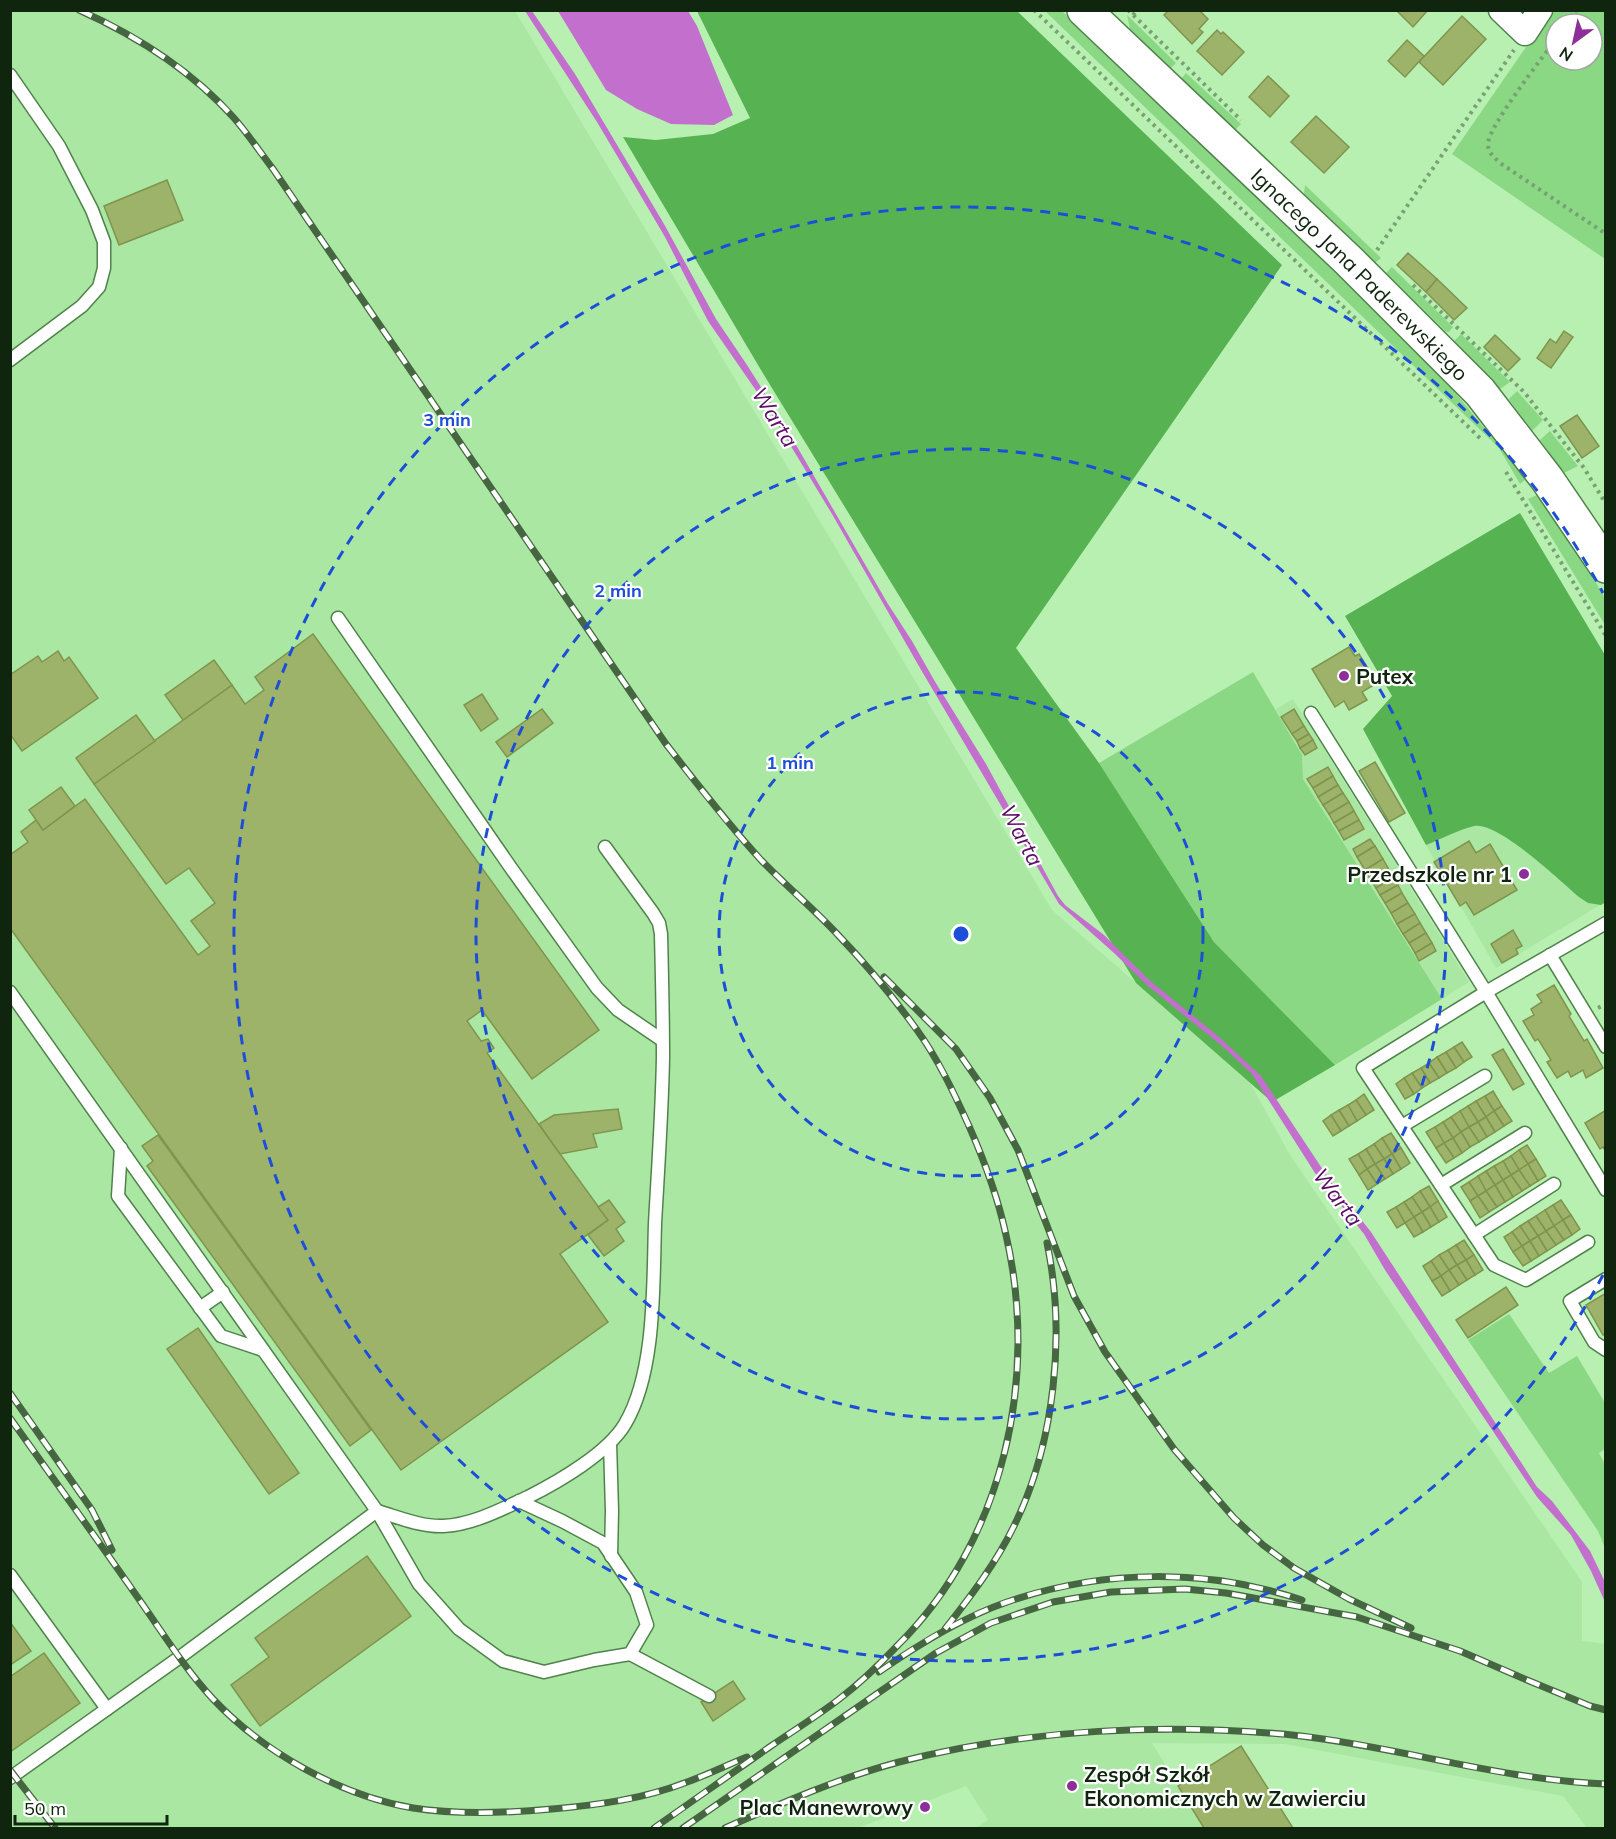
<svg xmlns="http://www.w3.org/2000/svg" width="1616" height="1839" font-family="Mulish,sans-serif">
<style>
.built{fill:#a9e7a3}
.green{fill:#8ad784;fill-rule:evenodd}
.forest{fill:#57b351}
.water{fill:#c26fce}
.building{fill:#9db36a;stroke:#7f944c;stroke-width:1.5}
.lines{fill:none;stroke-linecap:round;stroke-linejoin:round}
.service-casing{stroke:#50834b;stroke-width:15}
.minor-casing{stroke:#50834b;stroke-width:27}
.secondary-casing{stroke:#50834b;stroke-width:36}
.path{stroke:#77a172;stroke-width:4;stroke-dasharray:3 4.5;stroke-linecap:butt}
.service{stroke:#fff;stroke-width:12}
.minor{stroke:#fff;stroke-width:24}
.secondary{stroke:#fff;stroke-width:33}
.rail-casing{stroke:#466642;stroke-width:7}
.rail{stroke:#fff;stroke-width:4.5;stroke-dasharray:14;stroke-linecap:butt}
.ring{fill:none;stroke:#1d4ed8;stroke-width:3;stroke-dasharray:10 8}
.poi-dot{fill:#8c2f99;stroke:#fff;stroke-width:2}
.labels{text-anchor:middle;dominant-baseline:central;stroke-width:4.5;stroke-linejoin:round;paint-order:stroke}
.street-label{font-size:21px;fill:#10250e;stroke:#fff}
.poi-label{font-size:21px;font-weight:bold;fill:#10250e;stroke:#fff;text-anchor:start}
.water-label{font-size:22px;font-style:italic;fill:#5d0c68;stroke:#fff}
.centre{fill:#1d4ed8;stroke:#fff;stroke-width:3}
.ring-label{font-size:18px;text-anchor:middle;font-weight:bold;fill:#1d4ed8;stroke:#fff;stroke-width:4.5;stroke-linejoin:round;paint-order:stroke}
</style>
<rect width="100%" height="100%" fill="#b8f0b2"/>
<g class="built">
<polygon points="11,11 515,11 1052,910 1249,1081 1290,1155 1582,1582 1582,1641 1605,1644 1605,1828 1587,1828 1563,1796 1285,1744 1152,1743 1204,1828 976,1828 988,1820 966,1786 858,1828 11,1828"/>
<polygon points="1293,699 1469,982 1442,999 1303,779 1302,755 1276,709"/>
<polygon points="1605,737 1605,902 1496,968 1426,845"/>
</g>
<g class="green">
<polygon points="1045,11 1062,11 1385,319 1445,380 1526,479 1520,484 1499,448"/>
<path d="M1551 11H1605V259L1452 154ZM1556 24H1592V60H1556Z"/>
<polygon points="1127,15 1176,63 1170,69 1130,29"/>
<polygon points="1186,73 1241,124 1235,130 1181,79"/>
<polygon points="1305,185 1381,258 1375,263 1304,194"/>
<polygon points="1392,267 1453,327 1449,332 1446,332 1386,273"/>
<polygon points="1461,334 1510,382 1500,389 1454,341"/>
<polygon points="1517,391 1543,420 1532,431 1509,399"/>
<polygon points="1550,431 1578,466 1564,473 1540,440"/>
<polygon points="1537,495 1574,545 1605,598 1605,625 1528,499"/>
<polygon points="1253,672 1302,755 1303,779 1442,999 1335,1065 1214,942 1099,763"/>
<polygon points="1509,1314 1549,1373 1577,1356 1605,1403 1605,1449 1599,1453 1605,1464 1605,1548 1598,1531 1468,1340"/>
</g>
<g class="forest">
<polygon points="697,11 1017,11 1282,265 1016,648 1099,763 1214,942 1335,1065 1272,1102 1136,983 761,370 623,137 656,140 713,134 750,118"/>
<path d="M1520 513 1605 655 1606 902 1601 905 1588 903 1579 897C1559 880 1498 821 1474 826 1458 830 1441 839 1426 845L1363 729 1392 696 1345 616Z"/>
</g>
<g class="water">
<polygon points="525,11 532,11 575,74 664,224 716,319 747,365 781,419 888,604 912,641 934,680 986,764 1058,896 1065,905 1104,935 1149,980 1218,1036 1261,1076 1329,1179 1371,1232 1537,1487 1552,1501 1590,1551 1605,1582 1605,1602 1591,1571 1571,1535 1537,1497 1385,1270 1364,1234 1315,1173 1252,1074 1222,1046 1148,986 1114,953 1059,904 920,668 832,514 766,405 708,321 665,237 635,186 597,122"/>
<polygon points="558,11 688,11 697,26 733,115 714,125 671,124 637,109 606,90"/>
</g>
<g class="building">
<polygon points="1169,10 1199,10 1208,19 1199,29 1203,32 1192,44 1164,15"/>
<polygon points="1396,10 1428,10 1413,27"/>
<polygon points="1462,16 1486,39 1443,85 1419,62"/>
<polygon points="1217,30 1221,34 1223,32 1244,52 1222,75 1197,51"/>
<polygon points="1407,40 1424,56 1405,77 1388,61"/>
<polygon points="1268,76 1289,96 1270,117 1249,97"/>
<polygon points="1316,116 1349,147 1324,173 1291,142"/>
<polygon points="167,180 183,220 119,245 104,206"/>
<polygon points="1408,253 1437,279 1426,292 1397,265"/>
<polygon points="1437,279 1467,308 1454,320 1426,292"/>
<polygon points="1564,331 1573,337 1551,368 1537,358 1550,339 1556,343"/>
<polygon points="1495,335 1520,359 1508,371 1484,347"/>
<polygon points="1577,415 1599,446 1582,458 1560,426"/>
<polygon points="313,634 599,1030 532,1079 482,1010 467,1021 481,1041 488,1039 494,1048 487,1053 608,1220 560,1254 608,1322 401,1470 10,928 10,855 28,842 21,832 36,820 43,830 85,799 198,955 210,946 191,921 215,903 189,868 166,884 94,784 232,685 245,704 264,690 255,677"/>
<polygon points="1349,647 1355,656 1359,654 1377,683 1362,692 1367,700 1349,710 1344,701 1335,707 1312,669"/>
<polygon points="58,651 64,661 69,657 98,698 22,751 10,734 10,675 38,656 42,662"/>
<polygon points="214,660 232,685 183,720 165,695"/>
<polygon points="482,694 498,719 481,731 464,705"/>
<polygon points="542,709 553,723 507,757 496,742"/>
<polygon points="1294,709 1304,726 1292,734 1281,717"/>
<polygon points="136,715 155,741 94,784 76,758"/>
<polygon points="1304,726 1309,734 1297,741 1292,734"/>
<polygon points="1309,734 1313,740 1300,748 1297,741"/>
<polygon points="1313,740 1317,748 1305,755 1300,748"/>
<polygon points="1375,762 1405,813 1389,822 1359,771"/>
<polygon points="1328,767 1333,776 1313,788 1307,779"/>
<polygon points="1333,776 1338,785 1318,797 1313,788"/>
<polygon points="1338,785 1343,793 1323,805 1318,797"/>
<polygon points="61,787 75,806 43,830 29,810"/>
<polygon points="1343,793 1349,802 1329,814 1323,805"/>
<polygon points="1349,802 1354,811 1334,823 1329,814"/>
<polygon points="1354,811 1359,820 1339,831 1334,823"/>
<polygon points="1359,820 1364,829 1344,840 1339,831"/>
<polygon points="1370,839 1375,846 1357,857 1353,849"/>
<polygon points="1469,841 1476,853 1490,844 1517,890 1474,915 1466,902 1460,906 1434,862"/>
<polygon points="1375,846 1383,859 1365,870 1357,857"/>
<polygon points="1383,859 1388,868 1370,879 1365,870"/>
<polygon points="1388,868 1393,877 1376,888 1370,879"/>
<polygon points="1393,877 1398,885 1380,895 1376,888"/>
<polygon points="1398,885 1402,893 1385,903 1380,895"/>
<polygon points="1402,893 1408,903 1391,913 1385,903"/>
<polygon points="1408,903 1415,914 1397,924 1391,913"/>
<polygon points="1415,914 1420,923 1403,934 1397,924"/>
<polygon points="1420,923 1426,933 1409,943 1403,934"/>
<polygon points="1513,930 1522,946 1516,949 1518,954 1502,963 1491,944"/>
<polygon points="1426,933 1432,943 1415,953 1409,943"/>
<polygon points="1432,943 1436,951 1419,961 1415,953"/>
<polygon points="1554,985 1571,1014 1569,1016 1584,1041 1587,1039 1603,1068 1586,1078 1583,1070 1571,1077 1568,1071 1557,1078 1547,1062 1551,1060 1538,1039 1535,1041 1523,1021 1534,1015 1531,1009 1542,1002 1537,995"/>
<polygon points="1462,1042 1472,1057 1464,1062 1454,1047"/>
<polygon points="1454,1047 1464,1062 1456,1068 1446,1052"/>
<polygon points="1503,1049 1524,1084 1513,1090 1492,1055"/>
<polygon points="1446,1052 1456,1068 1447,1073 1437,1057"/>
<polygon points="1437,1057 1447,1073 1439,1078 1429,1063"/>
<polygon points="1429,1063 1439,1078 1430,1083 1421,1068"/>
<polygon points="1421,1068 1430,1083 1422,1088 1412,1073"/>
<polygon points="1412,1073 1422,1088 1414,1094 1404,1078"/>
<polygon points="1404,1078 1414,1094 1405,1099 1396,1084"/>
<polygon points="1493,1091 1502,1106 1494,1111 1485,1096"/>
<polygon points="1364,1094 1374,1110 1366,1115 1356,1100"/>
<polygon points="1485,1096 1494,1111 1486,1117 1476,1101"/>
<polygon points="1356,1100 1366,1115 1357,1121 1348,1105"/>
<polygon points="1476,1101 1486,1117 1478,1122 1468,1106"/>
<polygon points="1348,1105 1357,1121 1349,1126 1339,1110"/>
<polygon points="1468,1106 1478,1122 1469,1127 1460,1111"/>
<polygon points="1502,1106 1512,1121 1504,1126 1494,1111"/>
<polygon points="618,1109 622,1129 593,1134 597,1147 560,1154 539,1124 554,1115"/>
<polygon points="1339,1110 1349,1126 1341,1131 1331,1115"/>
<polygon points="1606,1110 1606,1152 1603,1147 1600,1149 1585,1123"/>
<polygon points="1460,1111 1469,1127 1461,1132 1451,1117"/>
<polygon points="1494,1111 1504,1126 1495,1132 1486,1117"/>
<polygon points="1331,1115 1341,1131 1333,1136 1323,1121"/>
<polygon points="1451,1117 1461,1132 1453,1138 1443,1122"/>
<polygon points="1486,1117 1495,1132 1487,1137 1478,1122"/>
<polygon points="1443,1122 1453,1138 1444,1143 1435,1127"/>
<polygon points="1478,1122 1487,1137 1479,1142 1469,1127"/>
<polygon points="1435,1127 1444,1143 1436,1148 1426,1132"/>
<polygon points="1469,1127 1479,1142 1470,1147 1461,1132"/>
<polygon points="1461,1132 1470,1147 1462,1153 1453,1138"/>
<polygon points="1391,1133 1401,1148 1392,1154 1382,1138"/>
<polygon points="158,1135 371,1430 350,1446 147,1166 153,1161 142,1146"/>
<polygon points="1382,1138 1392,1154 1384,1159 1374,1144"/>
<polygon points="1453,1138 1462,1153 1454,1158 1444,1143"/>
<polygon points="1444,1143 1454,1158 1446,1163 1436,1148"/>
<polygon points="1374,1144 1384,1159 1375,1164 1366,1149"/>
<polygon points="1527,1145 1536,1159 1528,1164 1519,1150"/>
<polygon points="1401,1148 1410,1163 1401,1169 1392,1154"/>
<polygon points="1366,1149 1375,1164 1367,1169 1358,1154"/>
<polygon points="1519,1150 1528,1164 1519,1170 1511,1156"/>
<polygon points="1358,1154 1367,1169 1359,1175 1349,1159"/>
<polygon points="1392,1154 1401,1169 1393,1174 1384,1159"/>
<polygon points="1511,1156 1519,1170 1511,1175 1503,1161"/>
<polygon points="1384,1159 1393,1174 1385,1179 1375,1164"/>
<polygon points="1536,1159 1546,1176 1538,1181 1528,1164"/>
<polygon points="1503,1161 1511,1175 1503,1180 1494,1166"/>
<polygon points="1375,1164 1385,1179 1377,1184 1367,1169"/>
<polygon points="1528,1164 1538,1181 1530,1186 1519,1170"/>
<polygon points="1494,1166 1503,1180 1495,1185 1486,1171"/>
<polygon points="1367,1169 1377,1184 1368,1190 1359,1175"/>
<polygon points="1519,1170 1530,1186 1522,1191 1511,1175"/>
<polygon points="1486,1171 1495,1185 1486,1191 1478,1176"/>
<polygon points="1511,1175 1522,1191 1513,1197 1503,1180"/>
<polygon points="1478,1176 1486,1191 1478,1196 1469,1182"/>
<polygon points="1503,1180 1513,1197 1505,1202 1495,1185"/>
<polygon points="1469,1182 1478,1196 1470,1201 1461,1187"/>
<polygon points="1495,1185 1505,1202 1497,1207 1486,1191"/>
<polygon points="1429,1186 1438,1201 1430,1207 1420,1191"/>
<polygon points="1420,1191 1430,1207 1422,1212 1412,1197"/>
<polygon points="1486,1191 1497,1207 1489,1212 1478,1196"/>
<polygon points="1478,1196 1489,1212 1480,1218 1470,1201"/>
<polygon points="1412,1197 1422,1212 1414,1217 1404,1202"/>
<polygon points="609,1200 625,1222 616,1229 624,1241 604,1256 588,1235 608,1220 598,1207"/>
<polygon points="1561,1200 1571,1215 1563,1220 1553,1205"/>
<polygon points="1438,1201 1447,1217 1439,1222 1430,1207"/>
<polygon points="1404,1202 1414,1217 1405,1223 1396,1207"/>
<polygon points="1553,1205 1563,1220 1554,1226 1545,1210"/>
<polygon points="1396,1207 1405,1223 1397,1228 1387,1212"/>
<polygon points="1430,1207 1439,1222 1431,1227 1422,1212"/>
<polygon points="1545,1210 1554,1226 1546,1231 1536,1216"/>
<polygon points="1422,1212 1431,1227 1423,1232 1414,1217"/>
<polygon points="1571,1215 1580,1229 1572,1235 1563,1220"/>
<polygon points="1536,1216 1546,1231 1538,1236 1528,1221"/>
<polygon points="1414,1217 1423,1232 1414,1237 1405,1223"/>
<polygon points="1563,1220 1572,1235 1564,1240 1554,1226"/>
<polygon points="1528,1221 1538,1236 1530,1241 1520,1226"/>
<polygon points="1520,1226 1530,1241 1522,1246 1512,1232"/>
<polygon points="1554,1226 1564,1240 1556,1245 1546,1231"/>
<polygon points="1546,1231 1556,1245 1547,1251 1538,1236"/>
<polygon points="1512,1232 1522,1246 1513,1252 1504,1237"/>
<polygon points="1538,1236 1547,1251 1539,1256 1530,1241"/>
<polygon points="1464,1240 1474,1255 1466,1260 1456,1245"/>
<polygon points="1530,1241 1539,1256 1531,1261 1522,1246"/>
<polygon points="1456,1245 1466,1260 1457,1265 1448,1250"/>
<polygon points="1522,1246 1531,1261 1523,1266 1513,1252"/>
<polygon points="1448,1250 1457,1265 1449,1270 1439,1255"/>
<polygon points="1439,1255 1449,1270 1441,1276 1431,1261"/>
<polygon points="1474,1255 1483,1270 1475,1275 1466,1260"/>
<polygon points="1466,1260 1475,1275 1467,1280 1457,1265"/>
<polygon points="1431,1261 1441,1276 1432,1281 1423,1266"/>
<polygon points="1457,1265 1467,1280 1459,1285 1449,1270"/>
<polygon points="1449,1270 1459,1285 1450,1291 1441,1276"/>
<polygon points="1441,1276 1450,1291 1442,1296 1432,1281"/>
<polygon points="1506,1287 1518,1305 1468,1338 1456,1320"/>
<polygon points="1606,1293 1606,1334 1603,1335 1586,1305"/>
<polygon points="198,1328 299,1473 269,1494 167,1349"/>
<polygon points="367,1556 411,1616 260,1726 231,1685 269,1657 255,1638"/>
<polygon points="10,1622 31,1651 10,1665"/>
<polygon points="44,1653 80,1703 10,1752 10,1677"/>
<polygon points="733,1681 745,1699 713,1721 701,1702"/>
<polygon points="1241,1746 1293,1828 1204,1828 1178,1786"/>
</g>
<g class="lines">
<g class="service-casing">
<g id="service">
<polyline points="10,75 59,146 92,210 104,242 104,268 99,287 82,306 10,360"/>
<polyline points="338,618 511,868 597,988 618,1010 662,1040"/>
<polyline points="1311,713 1486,992 1606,1190"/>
<polyline points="1550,955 1606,1047"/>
<polyline points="10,992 377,1511 180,1657 10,1778"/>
<polyline points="1402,1126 1485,1076"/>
<polyline points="121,1148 118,1196 221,1336 263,1350"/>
<polyline points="1441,1185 1525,1133"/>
<polyline points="1474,1235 1554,1184"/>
<polyline points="1588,1242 1526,1280 1494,1265 1363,1068 1486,992 1606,923"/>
<polyline points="1606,1279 1570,1301 1594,1342 1606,1350"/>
<polyline points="200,1308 223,1292"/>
<polyline points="610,1443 612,1511 611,1556"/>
<path d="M377 1511C398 1517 421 1527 443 1526 472 1525 502 1509 528 1497 558 1482 608 1453 625 1424 656 1372 653 1284 655 1224 658 1169 662 1113 663 1057 663 1016 662 975 661 934L659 923 653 913 605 847"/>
<polyline points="377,1511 419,1584 459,1629 503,1661 544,1672 594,1660 630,1654 647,1625 636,1592 603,1543 562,1521 519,1501"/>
<polyline points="10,1575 107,1709"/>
<polyline points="630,1654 709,1696"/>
</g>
</g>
<g class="minor-casing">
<polyline id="minor" points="1501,10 1525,33 1540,10"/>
</g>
<g class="secondary-casing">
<g id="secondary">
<path id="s1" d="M1084 10 1350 262 1480 392 1547 479 1606 566"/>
</g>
</g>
<g class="path">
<polyline points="1034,10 1482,440"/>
<polyline points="1128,10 1241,120"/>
<polyline points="1133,15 1137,10"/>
<polyline points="1566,24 1576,10"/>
<path d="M1556 39C1543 57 1488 127 1488 144 1488 153 1494 157 1500 163L1606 234"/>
<polyline points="1377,250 1514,50"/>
<polyline points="1413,285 1524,392 1584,468 1606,504"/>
<polyline points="1506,472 1606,636"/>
<polyline points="1598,1008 1606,1004"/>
</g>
<use href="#service" class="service"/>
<use href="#minor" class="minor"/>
<use href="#secondary" class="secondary"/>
<g class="rail-casing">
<g id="rail">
<path d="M79 10C137 36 192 71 234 118 248 134 260 152 273 169L666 744C697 784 727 823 761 860 786 886 814 909 839 936 867 965 893 997 917 1030 938 1059 954 1093 969 1126 984 1160 998 1198 1006 1235 1039 1378 1004 1540 898 1645 880 1664 859 1684 838 1700 817 1716 793 1731 771 1746 732 1773 693 1801 654 1828"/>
<polyline points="884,977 956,1049 990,1098 1018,1150 1074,1296 1105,1352 1174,1449 1234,1518 1263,1545 1294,1568 1349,1599 1411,1628"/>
<polyline points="10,1393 92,1510 112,1550"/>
<path d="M10 1418C52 1477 95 1536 136 1595 161 1630 184 1668 213 1699 263 1752 341 1796 413 1808 458 1815 507 1813 552 1809 598 1805 644 1799 687 1782 707 1775 727 1765 747 1757"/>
<path d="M945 1629C971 1596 996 1563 1014 1526 1055 1443 1066 1333 1047 1243"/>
<path d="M879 1672C919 1644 961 1618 1007 1602 1103 1569 1206 1568 1302 1600"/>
<polyline points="10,1770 55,1828"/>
<polyline points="683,1828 936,1653 991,1623 1053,1602 1111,1592 1185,1589 1226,1593 1357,1617 1460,1651 1527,1680 1590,1706 1606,1710"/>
<path d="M725 1828C782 1803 839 1778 899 1762 1027 1729 1169 1722 1301 1736 1403 1748 1502 1780 1606 1784"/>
</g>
</g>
<use href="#rail" class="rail"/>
</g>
<g class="ring">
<circle cx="961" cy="934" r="242"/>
<circle cx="961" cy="934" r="485"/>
<path d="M1603 1275A727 727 0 1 1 1603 593"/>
</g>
<g class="poi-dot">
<circle cx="1344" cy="676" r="6"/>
<circle cx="1524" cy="874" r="6"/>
<circle cx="1072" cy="1786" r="6"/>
<circle cx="925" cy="1807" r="6"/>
</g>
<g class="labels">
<g class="street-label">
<text stroke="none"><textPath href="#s1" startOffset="382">Ignacego Jana Paderewskiego</textPath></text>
</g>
<g class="poi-label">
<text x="1356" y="676">Putex</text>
<text x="1512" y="874" text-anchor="end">Przedszkole nr 1</text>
<text x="1084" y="1774">Zespół Szkół<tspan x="1084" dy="24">Ekonomicznych w Zawierciu</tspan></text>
<text x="913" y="1807" text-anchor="end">Plac Manewrowy</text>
</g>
<g class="water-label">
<text transform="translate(775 417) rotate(58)">Warta</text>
<text transform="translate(1022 835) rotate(62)">Warta</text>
<text transform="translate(1338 1197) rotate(53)">Warta</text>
</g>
</g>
<circle cx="961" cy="934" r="9" class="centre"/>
<g class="ring-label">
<text x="447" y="426">3 min</text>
<text x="618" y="597">2 min</text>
<text x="790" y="769">1 min</text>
</g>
<rect width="1616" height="1839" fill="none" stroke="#10250e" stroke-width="24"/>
<g transform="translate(1574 42) rotate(213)"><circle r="28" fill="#ffffff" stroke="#9fa89f" stroke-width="1.5"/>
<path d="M0-4.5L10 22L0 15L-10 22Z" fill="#8c2f99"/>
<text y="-9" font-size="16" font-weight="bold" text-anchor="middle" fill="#10250e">N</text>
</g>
<path d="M15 1815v9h152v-9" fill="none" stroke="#10250e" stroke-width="3"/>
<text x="24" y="1815" font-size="18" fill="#10250e" stroke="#ffffff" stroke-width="4.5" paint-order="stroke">50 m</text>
</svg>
